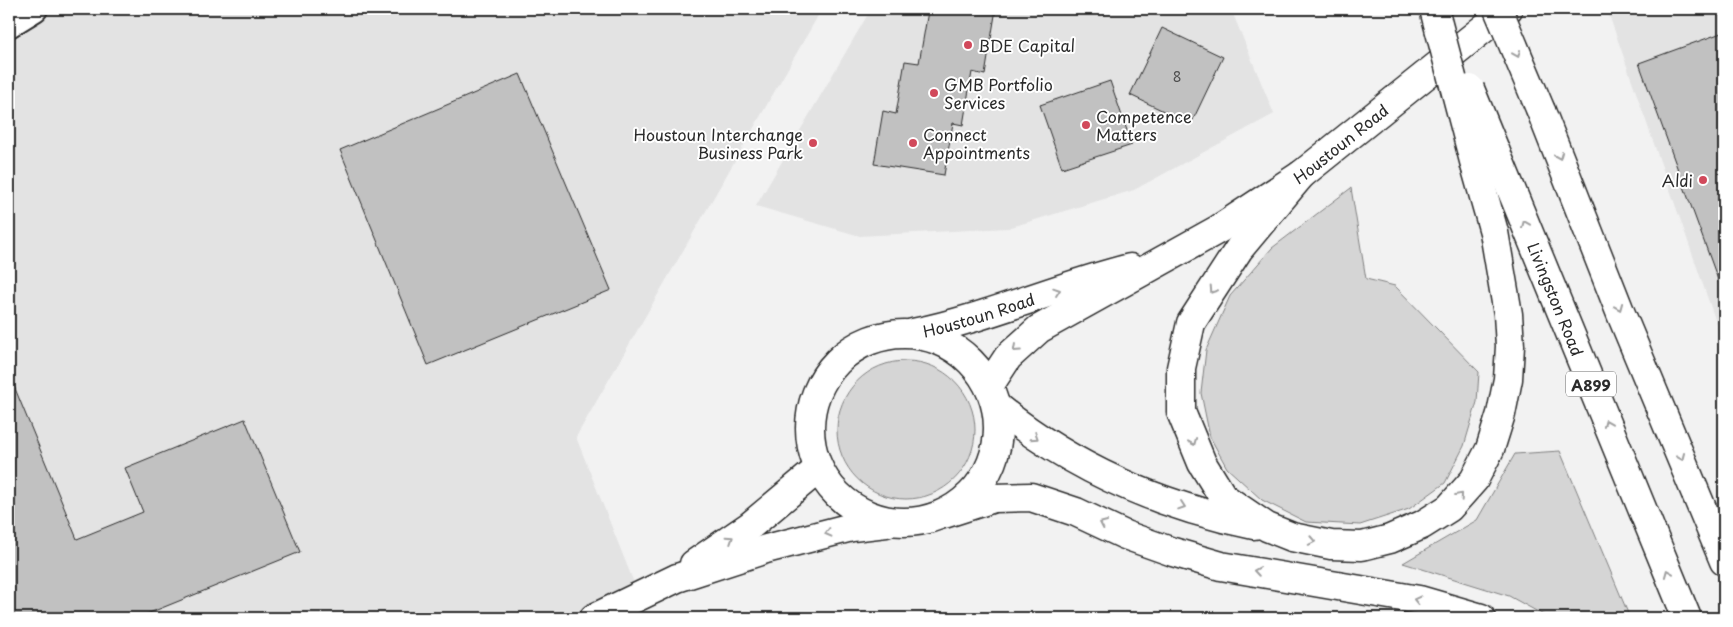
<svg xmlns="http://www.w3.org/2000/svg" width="1733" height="627" font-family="'Playpen Sans',sans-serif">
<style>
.built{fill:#e3e3e3}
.green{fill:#d5d5d5;stroke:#808080}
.building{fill:#c1c1c1;stroke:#2b2b2b}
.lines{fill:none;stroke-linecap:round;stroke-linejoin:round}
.minor-casing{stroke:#2b2b2b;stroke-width:28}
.tertiary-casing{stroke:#2b2b2b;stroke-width:31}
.primary-casing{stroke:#2b2b2b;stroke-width:31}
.minor{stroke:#fff;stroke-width:24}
.tertiary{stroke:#fff;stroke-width:28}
.primary{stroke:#fff;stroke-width:28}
.primary-bridge-casing{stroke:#2b2b2b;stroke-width:31;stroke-linecap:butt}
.primary-bridge{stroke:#fff;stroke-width:28}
.oneway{stroke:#a0a0a0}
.poi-dot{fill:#d1495b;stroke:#fff;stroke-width:2}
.labels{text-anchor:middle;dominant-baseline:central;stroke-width:4;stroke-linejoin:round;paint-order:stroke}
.number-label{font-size:14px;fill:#505050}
.shield{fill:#fff;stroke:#6b6b6b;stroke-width:1}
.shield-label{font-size:15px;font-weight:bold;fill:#2b2b2b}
.poi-label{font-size:16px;fill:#2b2b2b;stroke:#fff;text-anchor:start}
.street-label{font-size:16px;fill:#2b2b2b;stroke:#fff}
</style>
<rect width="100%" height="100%" fill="#f2f2f2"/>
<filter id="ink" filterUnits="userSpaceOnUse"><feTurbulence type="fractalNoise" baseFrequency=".02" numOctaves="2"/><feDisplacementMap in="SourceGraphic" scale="10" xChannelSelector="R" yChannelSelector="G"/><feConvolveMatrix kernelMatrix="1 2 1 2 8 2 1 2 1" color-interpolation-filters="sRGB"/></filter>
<g filter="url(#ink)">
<g class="built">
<polygon points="9,9 822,9 576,437 648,618 9,618"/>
<polygon points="871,9 1231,9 1274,114 1134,190 1008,228 860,236 756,206"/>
<polygon points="1607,9 1724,9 1724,345"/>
</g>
<g class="green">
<polygon points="1351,188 1366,279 1395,286 1479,372 1477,402 1464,446 1445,483 1409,509 1360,525 1306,522 1262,500 1227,468 1210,437 1201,393 1206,350 1230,296 1272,248"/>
<circle cx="906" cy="430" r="69"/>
<polygon points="1560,451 1630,618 1549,618 1509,596 1403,563 1477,520 1515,454"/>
</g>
<g class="building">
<polygon points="943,9 996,9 985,75 972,72 963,125 953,123 944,175 874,164 883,111 896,114 905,61 919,63 928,11 942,13"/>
<polygon points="1162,28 1223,57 1191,124 1130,95"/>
<polygon points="1724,32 1724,288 1721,288 1639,63"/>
<polygon points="520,74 611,290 428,365 340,150"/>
<polygon points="1110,81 1132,145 1062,168 1040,105"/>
<polygon points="9,374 77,539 143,512 125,468 245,419 300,552 137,618 9,618"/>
</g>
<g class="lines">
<g class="minor-casing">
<polyline id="minor" points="9,25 35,9"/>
</g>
<g class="tertiary-casing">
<g id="tertiary">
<path id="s1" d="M913 333C988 318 1057 286 1130 268"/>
<circle cx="904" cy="428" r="94"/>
<path id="s2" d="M989 386 1008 357 1039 329 1219 229 1301 175 1508 9"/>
<polyline points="694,564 751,525 818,469"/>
<polyline points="594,618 677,578 766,549 852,527 886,523"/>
</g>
</g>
<g class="primary-casing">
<g id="primary">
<polyline points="1541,111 1621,314 1724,561"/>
<path id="s3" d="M1495 150 1687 618"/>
<polyline points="1301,175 1239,249 1191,323 1181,368 1181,412 1202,463 1223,497 1267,527 1292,537 1331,545 1362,546 1390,539 1422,525 1449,508 1474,480 1490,449 1501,414 1508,379 1510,346 1508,314 1494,232 1475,165"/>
<path d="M997 407C1071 467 1160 506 1254 525"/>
<polyline points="944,514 994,498 1031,497 1076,512 1125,535 1173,552 1221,566 1419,600 1481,618"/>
</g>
</g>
<use href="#minor" class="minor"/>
<use href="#tertiary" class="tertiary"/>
<use href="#primary" class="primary"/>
<g class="primary-bridge-casing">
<g id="primary-bridge">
<polyline points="1434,9 1475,165"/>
<polyline points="1498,9 1541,111"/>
<polyline points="1470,89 1495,150"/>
</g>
</g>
<use href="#primary-bridge" class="primary-bridge"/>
</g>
<defs><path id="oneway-chevron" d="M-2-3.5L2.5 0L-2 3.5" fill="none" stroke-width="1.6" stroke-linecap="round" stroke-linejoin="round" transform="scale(1.25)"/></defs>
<g class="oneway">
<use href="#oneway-chevron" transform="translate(1517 54) rotate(67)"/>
<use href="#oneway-chevron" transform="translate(1559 156) rotate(68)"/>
<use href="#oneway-chevron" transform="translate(1525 224) rotate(-112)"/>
<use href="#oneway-chevron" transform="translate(1213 290) rotate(123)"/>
<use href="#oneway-chevron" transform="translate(1057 291) rotate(-19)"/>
<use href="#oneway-chevron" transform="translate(1619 307) rotate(68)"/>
<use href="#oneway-chevron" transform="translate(1016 349) rotate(138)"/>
<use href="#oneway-chevron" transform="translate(1607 423) rotate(-112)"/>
<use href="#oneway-chevron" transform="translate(1035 437) rotate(33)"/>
<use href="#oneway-chevron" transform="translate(1193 442) rotate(68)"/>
<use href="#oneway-chevron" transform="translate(1681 457) rotate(67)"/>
<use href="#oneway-chevron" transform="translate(1460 496) rotate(-49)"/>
<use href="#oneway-chevron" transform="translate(1182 506) rotate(19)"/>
<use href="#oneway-chevron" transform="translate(1103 524) rotate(-155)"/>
<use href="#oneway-chevron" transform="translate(828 533) rotate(166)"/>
<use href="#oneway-chevron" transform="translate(730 539) rotate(-33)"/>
<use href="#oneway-chevron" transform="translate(1312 541) rotate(11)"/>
<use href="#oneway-chevron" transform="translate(1257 571) rotate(-171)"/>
<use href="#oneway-chevron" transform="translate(1668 573) rotate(-112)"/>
<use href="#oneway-chevron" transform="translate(1417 600) rotate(-167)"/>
</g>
</g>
<g class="poi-dot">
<circle cx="968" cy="45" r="5"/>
<circle cx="934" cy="93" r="5"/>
<circle cx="1086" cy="125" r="5"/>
<circle cx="813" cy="143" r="5"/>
<circle cx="913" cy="143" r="5"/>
<circle cx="1703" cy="180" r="5"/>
</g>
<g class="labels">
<g class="number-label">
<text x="1177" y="76">8</text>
</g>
<rect class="shield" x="1566" y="371.5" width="50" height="25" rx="4"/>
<g class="shield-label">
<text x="1591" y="384">A899</text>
</g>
<g class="poi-label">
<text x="978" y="45">BDE Capital</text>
<text x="944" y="84">GMB Portfolio<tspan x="944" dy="18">Services</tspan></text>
<text x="1096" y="116">Competence<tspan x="1096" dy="18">Matters</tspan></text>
<text x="803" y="134" text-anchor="end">Houstoun Interchange<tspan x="803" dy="18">Business Park</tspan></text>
<text x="923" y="134">Connect<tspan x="923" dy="18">Appointments</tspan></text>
<text x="1693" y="180" text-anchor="end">Aldi</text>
</g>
<g class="street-label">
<text stroke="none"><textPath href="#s2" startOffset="431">Houstoun Road</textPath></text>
<text stroke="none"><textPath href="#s3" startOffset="161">Livingston Road</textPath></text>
<text stroke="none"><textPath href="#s1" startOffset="68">Houstoun Road</textPath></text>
</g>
</g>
<rect width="1733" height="627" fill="none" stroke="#fff" stroke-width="30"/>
<rect x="15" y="15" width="1703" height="597" fill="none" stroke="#2b2b2b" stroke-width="2" filter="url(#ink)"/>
</svg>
